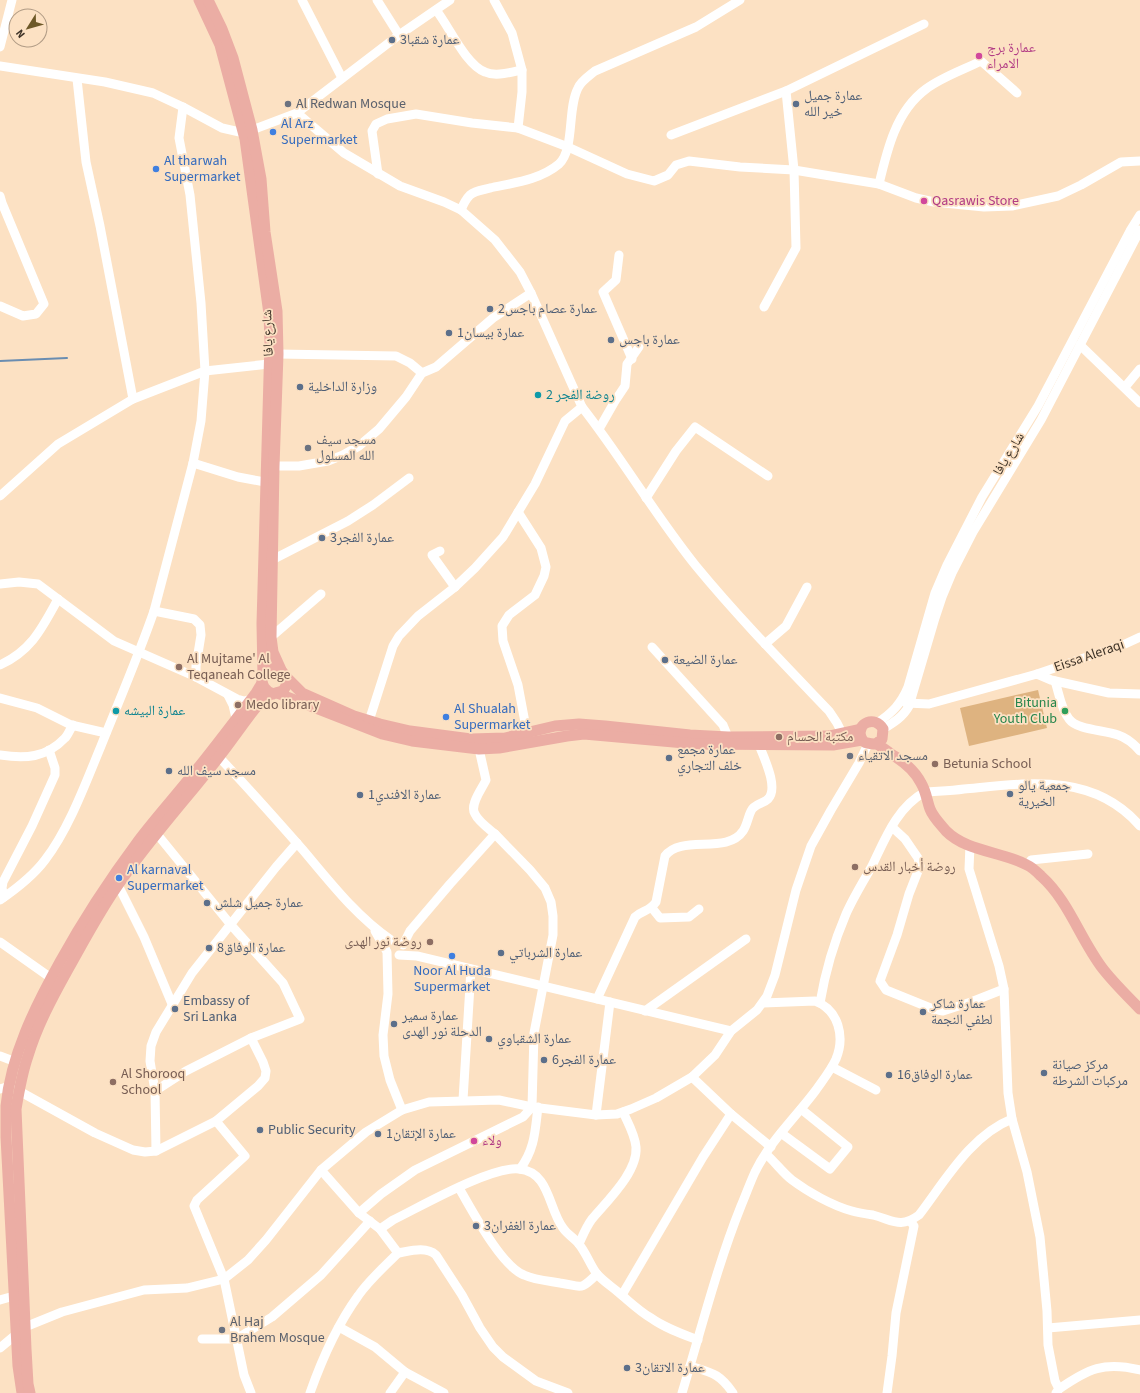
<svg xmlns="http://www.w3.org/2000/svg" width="1140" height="1393" font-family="'Source Sans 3','Noto Naskh Arabic',sans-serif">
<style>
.green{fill:#deb380}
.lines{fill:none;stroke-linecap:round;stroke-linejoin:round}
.stream{stroke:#6a8db1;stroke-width:2}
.minor{stroke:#fff;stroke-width:9}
.major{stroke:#ebada4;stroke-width:11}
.service-dot{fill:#5c6f8a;stroke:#fce1c3;stroke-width:1.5}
.hotel-dot{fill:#d1479c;stroke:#fce1c3;stroke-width:1.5}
.worship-dot{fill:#6b7280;stroke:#fce1c3;stroke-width:1.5}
.shop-dot{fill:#3f7fe0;stroke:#fce1c3;stroke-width:1.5}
.culture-dot{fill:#0f9aa8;stroke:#fce1c3;stroke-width:1.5}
.education-dot{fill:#8d6e63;stroke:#fce1c3;stroke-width:1.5}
.leisure-dot{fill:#2e9e5b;stroke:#fce1c3;stroke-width:1.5}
.labels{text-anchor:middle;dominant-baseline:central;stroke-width:3.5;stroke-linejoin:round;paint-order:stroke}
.service-label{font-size:14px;fill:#4e5e75;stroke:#fce1c3;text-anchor:start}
.hotel-label{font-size:14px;fill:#b23c85;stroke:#fce1c3;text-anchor:start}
.worship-label{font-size:14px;fill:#5b616d;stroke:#fce1c3;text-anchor:start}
.shop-label{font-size:14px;fill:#366cbe;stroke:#fce1c3;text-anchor:start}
.street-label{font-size:14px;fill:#3e3328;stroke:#fce1c3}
.culture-label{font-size:14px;fill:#0d838f;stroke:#fce1c3;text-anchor:start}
.education-label{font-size:14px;fill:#785e54;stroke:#fce1c3;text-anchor:start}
.leisure-label{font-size:14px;fill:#27864d;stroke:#fce1c3;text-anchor:end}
</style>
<rect width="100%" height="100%" fill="#fce1c3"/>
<polygon class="green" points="1038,690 1047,728 969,746 960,708"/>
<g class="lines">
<polyline class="stream" points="0,361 67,358"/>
<g class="minor">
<polyline points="302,0 342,78"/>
<polyline points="377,0 399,35"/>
<path d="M436 10C449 26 465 64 485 72 496 77 511 72 522 70"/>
<polyline points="0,47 12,0"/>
<polyline points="0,66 105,82 153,93 183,107 222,128 244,133 297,113 399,35 450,0"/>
<polyline points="77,79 86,162 100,226 133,399"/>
<polyline points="183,107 179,138 190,195 201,303 205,371 201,421 193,463 154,611 194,619 200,625 201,635 196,666 196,677"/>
<polyline points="297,113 344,153 400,186 444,202 461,210 495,240 520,272 531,293"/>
<polyline points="518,128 568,147 627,174 654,181 668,175 676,165 689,161 740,167 794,170 879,184 916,198 934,202 984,207 1012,206 1058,196 1081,185 1121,162 1140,161"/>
<polyline points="671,135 786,91 924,24"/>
<polyline points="378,174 372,131 376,124 387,119 416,114 472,123 518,128 522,92 522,70 512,33 494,0"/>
<path d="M879 184C887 150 896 111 926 89 942 77 963 70 981 61L1017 93"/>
<polyline points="0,196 2,203 44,304 36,314 23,316 0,306"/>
<path d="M461 210C463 205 466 199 470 195 476 190 484 190 490 188 513 183 540 180 559 164 575 149 567 109 578 88 581 81 589 76 595 71L696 27 740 0"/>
<polyline points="619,255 616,280 603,292 632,359"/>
<polyline points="764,307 796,248 794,170 786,91"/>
<polyline points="1080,345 1140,403"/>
<polyline points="278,354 396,356 410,363 422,373"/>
<polyline points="1125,387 1140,369"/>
<path d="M582 407C622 458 655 515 696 566 738 617 784 664 829 711L837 723 842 733"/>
<polyline points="599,429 615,401 625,386 627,364 639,347"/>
<polyline points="193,463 238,477 265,482"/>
<polyline points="274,466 299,466 328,461 343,455 359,446 379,429 406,397 422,373 436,367 493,318 531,293 582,407 565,421 535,484 503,537 475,568 455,587 418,616 399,636 393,646 369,721"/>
<polyline points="0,496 58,444 133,399 205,371 269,364"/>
<polyline points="646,498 676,451 695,427 768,476"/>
<polyline points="518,512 541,548 546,567 544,576 535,595 509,615 502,626 503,641 518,685 527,733"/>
<polyline points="440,551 432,555 455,587"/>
<polyline points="272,560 348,521 373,505 409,478"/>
<polyline points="0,584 19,582 38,584 114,641 196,677 237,699 244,701 252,699"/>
<polyline points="271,637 321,594"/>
<polyline points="765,644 786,626 807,587"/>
<polyline points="652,647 723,725 728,737"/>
<path d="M0 665C32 650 42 628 58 599"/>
<polyline points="1037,674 1125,644 1140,637"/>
<path d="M1055 681C1059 693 1061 709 1069 719 1077 730 1104 730 1118 735 1127 738 1134 744 1140 751"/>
<polyline points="228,695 233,705 236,718"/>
<polyline points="0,698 37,708 71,725 106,733"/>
<polyline points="906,703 929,704 1037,674 1051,680 1109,693 1140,694"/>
<path d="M877 723C892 713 901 704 908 687L935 593 947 565 982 497 1038 406 1130 231 1140 215"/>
<path d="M883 729C893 723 903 717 909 706L935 618 942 597 952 573 973 532 1041 420 1140 230"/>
<path d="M214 752C245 784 274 817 303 850 330 882 356 916 391 940"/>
<path d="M0 755C25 759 46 758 65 738 68 735 70 729 73 725"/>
<polyline points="892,827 905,839 918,858 920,866 909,894 897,935 880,981 886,990 933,1009 943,1011 971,1002 1004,989"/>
<polyline points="970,845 969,869 999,966 1004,989 1008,1093 1012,1119 1027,1172 1040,1237 1047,1311 1048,1345 1055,1381 1059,1389"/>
<polyline points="1028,865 1031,860 1088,854"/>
<polyline points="118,885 144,937 172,1004"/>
<polyline points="4,897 2,888 3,882 32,826 55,775 55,768 49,750"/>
<path d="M0 900C16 889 33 876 45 860 69 829 86 782 101 746 119 701 138 657 154 611"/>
<polyline points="652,908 660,918 689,917 699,909"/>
<polyline points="375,931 386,950"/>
<polyline points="0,942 51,978"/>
<path d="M403 945 410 931 450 884 495 834C489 829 478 821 475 814 469 805 482 789 486 780L479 749"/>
<polyline points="387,952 388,994 383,1035 384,1056 390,1080 402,1110"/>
<polyline points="399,955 417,956 731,1031"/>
<path d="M597 999 635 917C642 910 649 912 656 902L665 856C681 834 727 855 743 831 747 825 748 817 751 811 754 804 763 804 768 799 779 788 764 758 759 745"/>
<path d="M820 1003C825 973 834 942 846 914 853 898 863 882 872 866 885 839 897 807 925 792 938 791 951 791 964 789 1028 783 1093 772 1140 826"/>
<polyline points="645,1011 746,939"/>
<polyline points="0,1056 16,1062"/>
<polyline points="832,1067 876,1090"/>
<polyline points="692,1077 731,1114 771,1147"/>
<polyline points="0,1089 10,1086"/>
<polyline points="19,1091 95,1133 133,1150 145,1152 156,1151 216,1121 258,1086 265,1078 266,1071 263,1062 251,1038"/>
<polyline points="155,1091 186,1071 251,1038 300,1019 283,983 231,925 157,834"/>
<polyline points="463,1100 471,969"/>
<polyline points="596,1115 610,1002"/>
<polyline points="216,1121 245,1156 197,1200 194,1206 224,1279 244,1375 251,1393"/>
<polyline points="781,1133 830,1169 848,1147 801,1109"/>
<polyline points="156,1151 155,1091 150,1061 151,1046 156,1032 192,973 276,867 297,843"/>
<path d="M766 1154C775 1162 783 1173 792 1180 808 1192 833 1206 852 1211 859 1213 866 1214 873 1215 893 1220 900 1229 919 1215 945 1181 971 1135 1012 1119"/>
<path d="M520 1169C535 1149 535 1131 538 1107"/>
<path d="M321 1170 359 1213 380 1229 398 1253C410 1251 426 1246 436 1255L462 1295 480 1328 493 1347 503 1357 536 1381 568 1393"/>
<path d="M459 1188C472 1210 501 1266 524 1275 535 1280 548 1281 560 1283 582 1286 579 1292 597 1274"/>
<polyline points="359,1213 381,1194 415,1170 523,1117 532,1107 534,1033 553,935 553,916 551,902 545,888 530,870 495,834"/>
<path d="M380 1229 393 1220C420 1207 491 1166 519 1169 550 1172 548 1208 563 1228 567 1234 574 1238 578 1243 586 1252 590 1265 597 1274 603 1281 611 1286 618 1292 629 1301 639 1311 651 1318 665 1328 682 1334 698 1340"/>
<path d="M579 1244C583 1235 586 1227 592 1219 607 1201 638 1172 636 1147 635 1135 628 1123 623 1112"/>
<polyline points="622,1295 703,1157 731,1114"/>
<polyline points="0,1300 14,1296"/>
<polyline points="339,1327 375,1347 405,1372 444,1393"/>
<polyline points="1048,1328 1140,1320"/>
<polyline points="202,1339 236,1339 272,1317 321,1275 370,1221"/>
<polyline points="0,1348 25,1327 62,1312 144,1290 187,1288 224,1279 248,1260 266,1240 321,1170 366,1132 402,1110 429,1102 499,1100 532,1107 596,1115 617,1114 631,1109 656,1098 692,1077 715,1055 731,1031 757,1010 767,996 775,975 796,890 811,846 831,810 859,763 868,744"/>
<path d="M690 1366C712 1373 719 1373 733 1393"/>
<path d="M310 1393C322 1359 337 1325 358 1296 369 1280 384 1267 398 1253"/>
<polyline points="390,1393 405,1372"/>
<path d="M682 1393C701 1330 717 1266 741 1206 746 1194 750 1183 755 1172 770 1141 796 1117 816 1090 823 1080 831 1070 836 1059 845 1037 839 1010 815 1001L763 1003"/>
<polyline points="887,1393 892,1356 896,1313 914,1226 910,1221"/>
<path d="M1056 1393 1059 1389C1088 1369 1104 1361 1140 1370"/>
</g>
<g class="major">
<polyline points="199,0 220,45 245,139 269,314 270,342 262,624 263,675"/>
<polyline points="208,0 222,29 233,58 252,130 261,179 265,232 277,311 278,354 274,466 271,637 273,652 282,672"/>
<polyline points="286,677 302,693 354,716 380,724 410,731 471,739 505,738 555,726 579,724 605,726 690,735 728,737 829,736 861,729"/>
<polyline points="277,693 382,734 412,741 462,747 479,749 499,748 567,736 584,734 696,744 833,745 862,740"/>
<path d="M876 744 882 739 883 729C875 715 856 723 861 737 864 745 869 743 876 744 880 745 887 751 891 754 903 761 915 771 921 783 926 791 927 801 930 809 933 817 941 825 946 831 967 852 1001 851 1027 865 1032 867 1037 872 1041 876 1069 901 1080 939 1103 969 1114 983 1127 996 1140 1009"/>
<path d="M22 1393 18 1366 6 1137C6 1127 6 1116 6 1106 11 1055 35 1007 60 962 83 920 110 879 139 840 158 815 179 792 198 768 218 743 237 718 256 693L262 683"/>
<path d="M30 1393 28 1384 26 1349 16 1109C19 1091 22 1073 28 1056 37 1026 52 998 67 971 84 941 100 910 120 882 143 849 169 818 195 787 209 770 223 752 236 734 243 725 250 714 258 705 261 701 267 696 272 694 278 692 284 693 286 685 288 678 283 670 276 669 260 666 256 688 273 694"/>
</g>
</g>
<g class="service-dot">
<circle cx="392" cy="40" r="4"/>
<circle cx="796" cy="104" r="4"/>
<circle cx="490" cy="309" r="4"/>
<circle cx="449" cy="333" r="4"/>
<circle cx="611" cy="340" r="4"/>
<circle cx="300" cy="387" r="4"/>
<circle cx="322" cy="538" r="4"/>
<circle cx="665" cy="660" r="4"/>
<circle cx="669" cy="758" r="4"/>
<circle cx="169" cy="771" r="4"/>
<circle cx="1010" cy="794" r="4"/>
<circle cx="360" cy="795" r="4"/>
<circle cx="207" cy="903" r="4"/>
<circle cx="209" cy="948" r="4"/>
<circle cx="501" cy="953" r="4"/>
<circle cx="175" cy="1009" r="4"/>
<circle cx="923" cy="1012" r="4"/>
<circle cx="394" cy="1024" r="4"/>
<circle cx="489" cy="1039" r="4"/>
<circle cx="544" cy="1060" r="4"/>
<circle cx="1044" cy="1073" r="4"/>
<circle cx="889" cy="1075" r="4"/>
<circle cx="260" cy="1130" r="4"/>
<circle cx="378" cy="1134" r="4"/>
<circle cx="476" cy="1226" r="4"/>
<circle cx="627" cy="1368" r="4"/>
</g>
<g class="hotel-dot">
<circle cx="979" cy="56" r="4"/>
<circle cx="924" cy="201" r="4"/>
<circle cx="474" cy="1141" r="4"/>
</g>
<g class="worship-dot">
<circle cx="288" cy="104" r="4"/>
<circle cx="308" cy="448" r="4"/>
<circle cx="850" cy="756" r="4"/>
<circle cx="222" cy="1330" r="4"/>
</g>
<g class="shop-dot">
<circle cx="273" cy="132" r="4"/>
<circle cx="156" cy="169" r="4"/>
<circle cx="446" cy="717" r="4"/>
<circle cx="119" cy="878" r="4"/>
<circle cx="452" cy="956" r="4"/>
</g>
<g class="culture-dot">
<circle cx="538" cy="395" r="4"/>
<circle cx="116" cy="711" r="4"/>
</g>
<g class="education-dot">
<circle cx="179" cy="667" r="4"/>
<circle cx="238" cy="705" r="4"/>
<circle cx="779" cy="737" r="4"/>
<circle cx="935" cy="764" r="4"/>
<circle cx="855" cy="867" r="4"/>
<circle cx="430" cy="942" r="4"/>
<circle cx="113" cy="1082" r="4"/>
</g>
<circle class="leisure-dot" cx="1065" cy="711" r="4"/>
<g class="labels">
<g class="service-label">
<text x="400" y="40">عمارة شقبا3</text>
<text x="804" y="96">عمارة جميل<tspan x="804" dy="16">خير الله</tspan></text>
<text x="498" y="309">عمارة عصام باجس2</text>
<text x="457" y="333">عمارة بيسان1</text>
<text x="619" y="340">عمارة باجس</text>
<text x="308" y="387">وزارة الداخلية</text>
<text x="330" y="538">عمارة الفجر3</text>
<text x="673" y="660">عمارة الضيعة</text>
<text x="677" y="750">عمارة مجمع<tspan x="677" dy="16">خلف التجاري</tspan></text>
<text x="177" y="771">مسجد سيف الله</text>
<text x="1018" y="786">جمعية يالو<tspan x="1018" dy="16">الخيرية</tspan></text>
<text x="368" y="795">عمارة الافندي1</text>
<text x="215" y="903">عمارة جميل شلش</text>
<text x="217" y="948">عمارة الوفاق8</text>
<text x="509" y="953">عمارة الشرباتي</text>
<text x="183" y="1001">Embassy of<tspan x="183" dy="16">Sri Lanka</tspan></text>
<text x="931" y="1004">عمارة شاكر<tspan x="931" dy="16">لطفي النجمة</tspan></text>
<text x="402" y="1016">عمارة سمير<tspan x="402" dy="16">الدحلة نور الهدى</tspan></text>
<text x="497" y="1039">عمارة الشقباوي</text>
<text x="552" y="1060">عمارة الفجر6</text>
<text x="1052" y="1065">مركز صيانة<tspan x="1052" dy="16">مركبات الشرطة</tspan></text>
<text x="897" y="1075">عمارة الوفاق16</text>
<text x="268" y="1130">Public Security</text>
<text x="386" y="1134">عمارة الإتقان1</text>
<text x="484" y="1226">عمارة الغفران3</text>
<text x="635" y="1368">عمارة الاتقان3</text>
</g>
<g class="hotel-label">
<text x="987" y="48">عمارة برج<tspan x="987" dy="16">الامراء</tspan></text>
<text x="932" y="201">Qasrawis Store</text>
<text x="482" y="1141">ولاء</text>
</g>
<g class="worship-label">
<text x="296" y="104">Al Redwan Mosque</text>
<text x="316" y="440">مسجد سيف<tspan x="316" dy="16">الله المسلول</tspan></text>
<text x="858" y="756">مسجد الاتقياء</text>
<text x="230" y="1322">Al Haj<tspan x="230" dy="16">Brahem Mosque</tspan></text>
</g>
<g class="shop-label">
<text x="281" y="124">Al Arz<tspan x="281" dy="16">Supermarket</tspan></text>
<text x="164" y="161">Al tharwah<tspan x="164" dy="16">Supermarket</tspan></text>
<text x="454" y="709">Al Shualah<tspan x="454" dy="16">Supermarket</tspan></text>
<text x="127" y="870">Al karnaval<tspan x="127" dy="16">Supermarket</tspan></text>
<text x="452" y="971" text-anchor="middle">Noor Al Huda<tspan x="452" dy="16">Supermarket</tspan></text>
</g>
<g class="street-label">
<text transform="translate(268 333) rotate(-92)">شارع يافا</text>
<text transform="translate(1009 454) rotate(-59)">شارع يافا</text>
<text transform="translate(1089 656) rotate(-19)">Eissa Aleraqi</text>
</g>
<g class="culture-label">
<text x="546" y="395">روضة الفجر 2</text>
<text x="124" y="711">عمارة البيشه</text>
</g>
<g class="education-label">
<text x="187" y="659">Al Mujtame' Al<tspan x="187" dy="16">Teqaneah College</tspan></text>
<text x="246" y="705">Medo library</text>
<text x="787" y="737">مكتبة الحسام</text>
<text x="943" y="764">Betunia School</text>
<text x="863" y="867">روضة أخبار القدس</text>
<text x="422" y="942" text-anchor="end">روضة نور الهدى</text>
<text x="121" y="1074">Al Shorooq<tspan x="121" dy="16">School</tspan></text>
</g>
<g class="leisure-label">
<text x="1057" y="703">Bitunia<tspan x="1057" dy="16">Youth Club</tspan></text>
</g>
</g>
<g transform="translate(28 28) rotate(233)"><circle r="19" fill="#fce1c3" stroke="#b09b85"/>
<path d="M0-3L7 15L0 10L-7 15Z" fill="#6d5827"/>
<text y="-6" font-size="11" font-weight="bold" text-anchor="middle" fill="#3e3328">N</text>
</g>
</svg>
